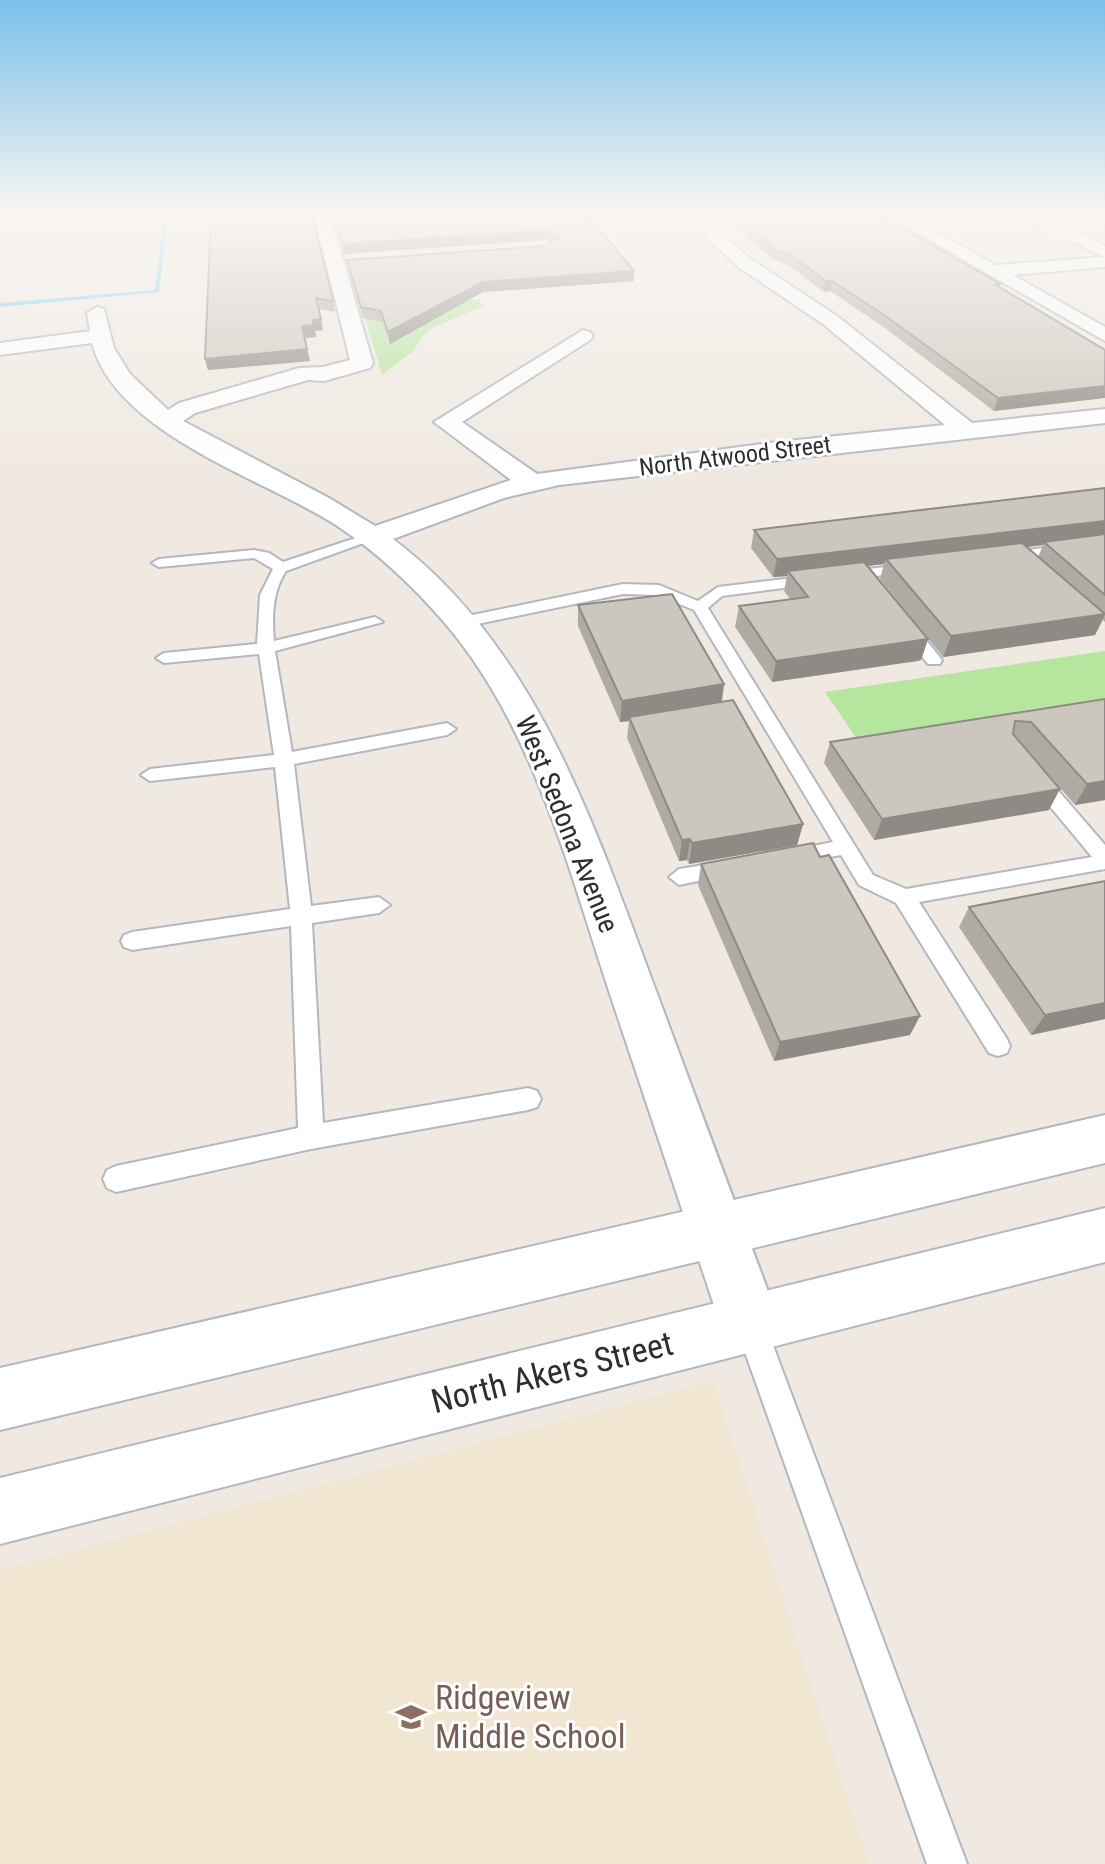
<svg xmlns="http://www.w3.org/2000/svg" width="1105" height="1864" font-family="'Roboto Condensed',sans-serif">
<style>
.education{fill:#f0e6d1}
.green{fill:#b6e59e}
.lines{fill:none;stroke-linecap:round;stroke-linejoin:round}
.stream{fill:#75cff0;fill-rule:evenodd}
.lane-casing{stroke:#b4b7c1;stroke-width:4}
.street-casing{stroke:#b4b7c1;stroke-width:4}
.secondary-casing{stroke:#b4b7c1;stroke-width:4}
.lane{fill:#fff;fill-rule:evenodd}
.street{fill:#fff;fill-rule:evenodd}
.secondary{fill:#fff;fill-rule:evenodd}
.wall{fill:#afaba4;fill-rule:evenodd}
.shaded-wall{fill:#8e8b86}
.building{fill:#cbc7bf;stroke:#8e8b86;stroke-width:2}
.labels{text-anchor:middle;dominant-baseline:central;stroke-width:6;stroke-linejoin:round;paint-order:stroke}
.far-street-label{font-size:24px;fill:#2e2e2e;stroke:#fff}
.street-label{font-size:28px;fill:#2e2e2e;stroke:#fff}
.near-street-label{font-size:34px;fill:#2e2e2e;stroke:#fff}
.near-education-label{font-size:34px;fill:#785e54;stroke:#fff;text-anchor:start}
</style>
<rect width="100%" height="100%" fill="#efe9e1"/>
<polygon class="education" points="713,1381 869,1864 0,1864 0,1570"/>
<g class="green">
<polygon points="479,299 483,306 428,330 412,352 382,375 362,307"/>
<polygon points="1105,651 1105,704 859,742 825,692"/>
</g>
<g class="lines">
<g class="stream">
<polygon points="164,214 168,214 159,292 0,307 0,303 155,290"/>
<polygon points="1086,214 1088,217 1080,214"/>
</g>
<g class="lane-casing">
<g id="lane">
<path d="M368 534 380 537 286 571C272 592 272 617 274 641L375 617 383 622 275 651 292 752 447 723 456 729 447 735 294 764 311 906 379 897 390 905 379 913 312 923 323 1123 528 1088 537 1091 541 1099 537 1107 528 1110 311 1149 116 1192 107 1188 103 1179 107 1170 116 1166 298 1128 291 926 132 950 124 947 121 941 124 935 132 932 290 909 275 767 150 781 141 775 150 769 274 755 259 654 164 663 156 658 164 653 257 644 260 595 273 569 254 558 159 567 152 563 159 559 254 550 269 553 283 562Z"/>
<polygon points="1105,540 1105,548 1004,561 997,557 1004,553"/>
<polygon points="910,564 917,568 915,571 722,596 708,608 873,875 906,889 1092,857 1029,781 1027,777 1029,773 1043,773 1105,845 1105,869 919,902 1007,1039 1010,1046 1007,1053 998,1056 989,1053 896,903 859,885 841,855 790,864 783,862 780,857 783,852 833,842 694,610 657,595 623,594 463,627 455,622 463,617 623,584 659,585 698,601 718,587"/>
<polygon points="908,623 914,625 942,660 940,664 928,664 902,631 902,625"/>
<polygon points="729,861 736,863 739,868 736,873 679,885 669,877 679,869"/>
<polygon points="750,1309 760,1314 765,1324 967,1864 927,1864 735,1324 740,1314"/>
</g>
</g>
<g class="street-casing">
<g id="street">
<path d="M314 214H330L373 363 370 368 324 381 308 380 195 413 183 421 329 498 375 526 511 480 434 422 583 330 590 332 593 336 590 340 462 422 537 474 777 442 945 425 823 324 740 268 679 214H697L752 260 837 316 972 423 1105 409V423L559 485 504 498 393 539C540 650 597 834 659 999 699 1107 739 1215 780 1323L771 1344 750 1353 729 1344 720 1323C682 1209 644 1096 606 982 566 859 530 722 444 622 412 585 377 552 336 525 264 479 116 434 92 343L0 355V343L90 331 87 313 97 307 104 309 114 348 130 374 168 410 179 403 299 368 323 367 350 360Z"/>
<polygon points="884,214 904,214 996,265 1105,257 1105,267 1013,275 1105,327 1105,341"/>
</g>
</g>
<g class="secondary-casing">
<g id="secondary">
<polygon points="1018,214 1039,214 1105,246 1105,258"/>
<polygon points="1105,1115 1105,1163 0,1430 0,1368"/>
<polygon points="1105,1208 1105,1262 0,1544 0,1478"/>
</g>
</g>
<use href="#lane" class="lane"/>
<use href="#street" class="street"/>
<use href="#secondary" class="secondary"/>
</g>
<g class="wall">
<polygon points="211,214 333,301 335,312 318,309 323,330 315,331 316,337 304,338 310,361 208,370 205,359"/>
<polygon points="333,214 587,214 634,271 634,281 483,292 390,344 383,322 363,318 349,271 347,260 546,246 550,243 546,240 344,254"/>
<polygon points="718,214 878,214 1000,284 999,287 1105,350 994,411 885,328 830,291 824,292 788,265 774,260"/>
<polygon points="1083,214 1105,214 1105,225"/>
<path d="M1105 488V622L1103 620 1095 635 943 657 880 579 884 564 868 566 928 639 921 660 772 682 735 627 739 606 790 599 784 591 787 576 773 577 751 548 754 530ZM1043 545 1038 557 1027 547Z"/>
<polygon points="578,605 724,684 722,702 803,824 797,845 689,864 687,860 679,861 627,738 629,721 620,722 578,626"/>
<polygon points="1105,699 1105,800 1075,805 1021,743 1049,810 874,840 824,763 830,742"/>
<polygon points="701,864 910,1035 774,1061 698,885"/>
<polygon points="969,907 1105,1019 1031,1035 959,927"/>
</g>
<g class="shaded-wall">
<polygon points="546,230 546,240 344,254 343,244"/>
<polygon points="634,271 634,281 483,292 390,344 388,332 483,282"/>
<polygon points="826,281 832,281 830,291 824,292"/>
<polygon points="321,319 323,330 315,331 316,337 304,338 302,326 313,320"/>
<polygon points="307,349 310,361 208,370 205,359"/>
<polygon points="1105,386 1105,398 994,411 998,398"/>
<polygon points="1105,521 1105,538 1044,542 1043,545 889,564 886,559 884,564 791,575 788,571 787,576 773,577 777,559"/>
<polygon points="1105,614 1095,635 943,657 951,636"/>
<polygon points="928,639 921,660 918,661 772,682 776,661"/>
<polygon points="724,684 721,705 629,717 629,721 620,722 622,701"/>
<polygon points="1105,781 1105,800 1075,805 1087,784"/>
<polygon points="1060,789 1049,810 874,840 882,819"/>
<polygon points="803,824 797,845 689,864 692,843"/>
<polygon points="690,839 687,860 679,861 682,840"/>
<polygon points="1105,1003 1105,1019 1031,1035 1045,1015"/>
<polygon points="920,1016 910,1035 774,1061 780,1042"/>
</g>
<g class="building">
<polygon points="211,214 312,214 333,301 316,298 321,319 313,320 314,325 302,326 307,349 205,359"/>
<polygon points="334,214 587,214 634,271 483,282 388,332 381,311 361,307 347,260 546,246 558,237 546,230 343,244"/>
<polygon points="731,214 878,214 1000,284 996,285 1105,350 1105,386 998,398 887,317 832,281 826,281 790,255 775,250"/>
<polygon points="1105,488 1105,521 777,559 754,530"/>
<polygon points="1105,534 1105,595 1044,542"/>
<polygon points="1022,543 1105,614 951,636 886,559"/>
<polygon points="864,562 928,639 776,661 739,606 808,597 788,571"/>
<polygon points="672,594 724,684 622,701 578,605"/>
<polygon points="1105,699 1105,781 1087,784 1031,722 1015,721 1013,734 1060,789 882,819 830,742"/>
<polygon points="733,700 803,824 692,843 690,839 682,840 629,717"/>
<polygon points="813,843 820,857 829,855 920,1016 780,1042 701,864"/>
<polygon points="1105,881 1105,1003 1045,1015 969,907"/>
</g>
<linearGradient id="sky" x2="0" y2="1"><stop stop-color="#7abfeb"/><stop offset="0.45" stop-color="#f8f5f2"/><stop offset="1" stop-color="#f8f5f2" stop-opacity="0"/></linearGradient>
<rect width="1105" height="475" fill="url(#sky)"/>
<defs>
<g id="school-bare" transform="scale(2.4)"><path d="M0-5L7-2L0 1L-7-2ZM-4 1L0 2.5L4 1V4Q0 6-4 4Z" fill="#8d6e63" stroke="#fff" stroke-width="2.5" paint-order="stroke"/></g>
</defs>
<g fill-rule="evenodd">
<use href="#school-bare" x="411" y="1717"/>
</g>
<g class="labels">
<g class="far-street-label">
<text transform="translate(735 456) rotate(-7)">North Atwood Street</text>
</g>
<g class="street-label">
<text transform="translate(567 824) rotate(68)">West Sedona Avenue</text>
</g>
<g class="near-street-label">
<text transform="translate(552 1372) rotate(-14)">North Akers Street</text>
</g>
<g class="near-education-label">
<text x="435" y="1697">Ridgeview<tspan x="435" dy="39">Middle School</tspan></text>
</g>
</g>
</svg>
